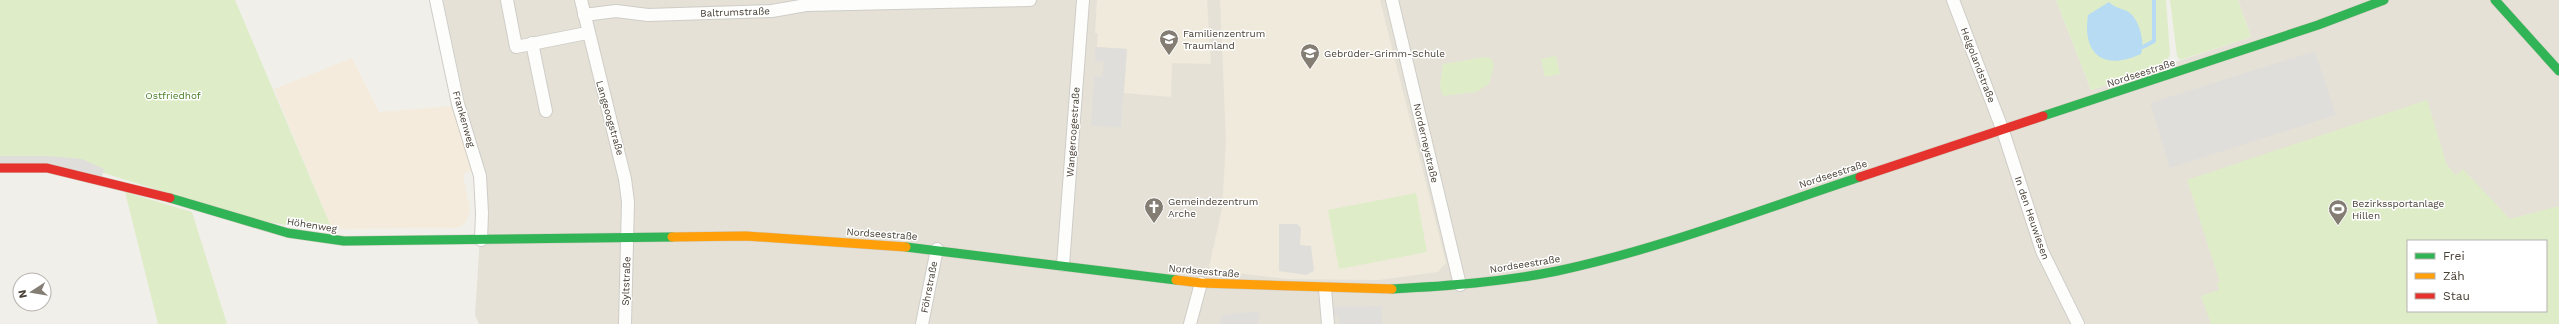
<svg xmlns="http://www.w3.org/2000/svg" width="2559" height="324" font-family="'Work Sans',sans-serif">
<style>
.residential{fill:#e5e1d7;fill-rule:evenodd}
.commercial{fill:#f4ebdc}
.education{fill:#efeadb}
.green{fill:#deedc8;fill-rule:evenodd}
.parking{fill:#e0deda}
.water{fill:#b7dbf2}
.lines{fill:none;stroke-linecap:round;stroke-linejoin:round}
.stream{stroke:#b7dbf2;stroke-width:4}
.street-casing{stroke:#cfcdc7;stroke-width:14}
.fast-casing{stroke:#d1ccc0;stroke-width:10}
.slow-casing{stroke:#d1ccc0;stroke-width:10}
.jam-casing{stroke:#d1ccc0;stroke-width:10}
.street{stroke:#fdfdfc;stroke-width:12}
.fast{stroke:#30b455;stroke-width:9}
.slow{stroke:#ff9f0a;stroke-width:9}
.jam{stroke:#e5322d;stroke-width:9}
.labels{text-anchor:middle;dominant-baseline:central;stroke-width:3;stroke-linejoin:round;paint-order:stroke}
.street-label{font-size:10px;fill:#484035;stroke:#fff}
.poi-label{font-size:10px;fill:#484035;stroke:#fff;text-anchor:start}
.park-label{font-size:10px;fill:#467e23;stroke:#fff}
</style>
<rect width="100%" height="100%" fill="#f0efea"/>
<path class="residential" d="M443 0H2056L2091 90 2251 37 2238 0H2559V324H479L475 315 484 174 465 103ZM2408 241H2546V311H2408Z"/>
<polygon class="commercial" points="352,58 379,112 453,106 475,170 463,174 470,210 467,221 462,226 456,228 332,229 274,89"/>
<g class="education">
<polygon points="1097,0 1207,0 1211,64 1172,63 1171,97 1124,93 1127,49 1097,47 1098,33 1095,33"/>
<polygon points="1220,0 1380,0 1446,263 1438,272 1379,280 1288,279 1211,270 1209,267 1222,209 1226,140"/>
</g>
<g class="green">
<polygon points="0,0 235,0 332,229 320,231 251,219 49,156 0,156"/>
<polygon points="2056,0 2166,0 2170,54 2168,59 2160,68 2091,90"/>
<polygon points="2170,0 2238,0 2251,37 2180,60 2177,56"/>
<polygon points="1556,56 1560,74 1545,77 1541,59"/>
<polygon points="1484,57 1491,58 1494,65 1489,84 1476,92 1443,96 1440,86 1443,64"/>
<path d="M2427 100 2447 165 2456 175 2463 169 2510 219 2559 206V324H2211L2201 296 2219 290 2217 283 2220 282 2187 180ZM2408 241H2546V311H2408Z"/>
<polygon points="125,192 192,212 227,324 158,324"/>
<polygon points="1416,193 1427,252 1339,269 1328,210"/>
</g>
<g class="parking">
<polygon points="1095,47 1127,49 1121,127 1091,126 1094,77 1102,77 1104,62 1095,61"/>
<polygon points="2315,51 2336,115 2170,168 2150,103"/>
<polygon points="0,156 49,156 82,159 104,169 102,177 0,164"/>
<polygon points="1279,224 1297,224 1301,228 1300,245 1311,246 1314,271 1306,275 1279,271"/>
<polygon points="1382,306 1382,324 1339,324 1339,316 1333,316 1333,307"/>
<polygon points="1260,311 1257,324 1220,324 1222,315"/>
</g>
<path class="water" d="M2109 2C2115 9 2125 8 2131 14 2140 23 2145 42 2141 54 2104 71 2082 55 2088 15Z"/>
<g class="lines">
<polyline class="stream" points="2143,47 2154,41 2154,0"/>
<g class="street-casing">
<g id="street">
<polyline points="436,0 458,104 480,176 482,213 481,240"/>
<polyline points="507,0 516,47 587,33"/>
<polyline points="581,0 625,179 628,202 625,324"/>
<polyline points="1392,0 1460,285"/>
<polyline points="1953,0 2003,131 2042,251 2078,324"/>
<polyline points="584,15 616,11 648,15 772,11 806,5 1030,0"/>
<polyline points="532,43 546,111"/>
<polyline points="1063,265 1083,0"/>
<polyline points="1325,289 1328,324"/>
<polyline points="922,324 937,249"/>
<polyline points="1190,324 1201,283"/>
</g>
</g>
<g class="fast-casing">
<g id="fast">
<polyline points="2495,0 2559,71"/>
<polyline points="2043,116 2318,25 2384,0"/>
<polyline points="170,198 288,233 344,241 672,237"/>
<polyline points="906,247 1176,280"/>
<path d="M1392 289C1447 286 1503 282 1557 271 1660 249 1760 210 1860 177"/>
</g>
</g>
<g class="slow-casing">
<g id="slow">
<polyline points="672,237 746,236 906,247"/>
<polyline points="1176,280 1201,283 1392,289"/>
</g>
</g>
<g class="jam-casing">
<g id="jam">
<polyline points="0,168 47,168 170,198"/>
<polyline points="1860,177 2043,116"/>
</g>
</g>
<use href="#street" class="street"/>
<use href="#fast" class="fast"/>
<use href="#slow" class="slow"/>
<use href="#jam" class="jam"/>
</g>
<defs>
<g id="school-pin" transform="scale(1)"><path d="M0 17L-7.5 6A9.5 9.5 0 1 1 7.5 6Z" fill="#837d74" stroke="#fff"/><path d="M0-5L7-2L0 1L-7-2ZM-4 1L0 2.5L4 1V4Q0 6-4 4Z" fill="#fff"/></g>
<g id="church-pin" transform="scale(1)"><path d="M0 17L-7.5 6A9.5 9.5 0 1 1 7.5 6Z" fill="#837d74" stroke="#fff"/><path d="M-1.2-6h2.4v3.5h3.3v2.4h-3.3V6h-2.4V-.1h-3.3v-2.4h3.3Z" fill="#fff"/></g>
<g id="stadium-pin" transform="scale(1)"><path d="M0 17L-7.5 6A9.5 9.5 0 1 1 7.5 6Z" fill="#837d74" stroke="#fff"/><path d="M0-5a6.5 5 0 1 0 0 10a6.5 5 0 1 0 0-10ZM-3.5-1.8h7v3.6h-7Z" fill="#fff"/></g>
</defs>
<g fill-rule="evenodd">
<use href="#school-pin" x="1169" y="39"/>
<use href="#school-pin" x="1310" y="53"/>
<use href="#church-pin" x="1154" y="207"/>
<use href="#stadium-pin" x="2338" y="209"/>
</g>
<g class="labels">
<g class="street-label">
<text transform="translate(735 12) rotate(-2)">Baltrumstraße</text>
<text transform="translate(1978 65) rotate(69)">Helgolandstraße</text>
<text transform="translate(2141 73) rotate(-18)">Nordseestraße</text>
<text transform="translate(610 118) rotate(74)">Langeoogstraße</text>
<text transform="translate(464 119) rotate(74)">Frankenweg</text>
<text transform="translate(1073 132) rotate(-86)">Wangeroogestraße</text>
<text transform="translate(1426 143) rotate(77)">Norderneystraße</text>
<text transform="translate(1833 174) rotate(-18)">Nordseestraße</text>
<text transform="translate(2032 218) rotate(71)">In den Heuwiesen</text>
<text transform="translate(312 225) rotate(9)">Höhenweg</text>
<text transform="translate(882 234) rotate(4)">Nordseestraße</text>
<text transform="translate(1525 264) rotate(-9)">Nordseestraße</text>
<text transform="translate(1204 271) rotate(5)">Nordseestraße</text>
<text transform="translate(626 281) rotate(-88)">Syltstraße</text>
<text transform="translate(929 287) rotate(-79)">Föhrstraße</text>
</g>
<g class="poi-label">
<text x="1183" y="33">Familienzentrum<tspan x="1183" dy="12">Traumland</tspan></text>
<text x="1324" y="53">Gebrüder-Grimm-Schule</text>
<text x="1168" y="201">Gemeindezentrum<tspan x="1168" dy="12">Arche</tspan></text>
<text x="2352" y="203">Bezirkssportanlage<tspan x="2352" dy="12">Hillen</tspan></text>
</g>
<g class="park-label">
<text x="173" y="95">Ostfriedhof</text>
</g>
</g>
<rect x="2407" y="240" width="140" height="72" fill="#ffffff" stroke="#b6b3ae"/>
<rect x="2415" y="253" width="20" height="6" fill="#30b455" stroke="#b6b3ae"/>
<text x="2443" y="260" font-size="12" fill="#484035">Frei</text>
<rect x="2415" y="273" width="20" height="6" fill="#ff9f0a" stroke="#b6b3ae"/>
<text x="2443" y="280" font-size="12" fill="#484035">Zäh</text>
<rect x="2415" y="293" width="20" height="6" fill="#e5322d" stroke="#b6b3ae"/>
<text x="2443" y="300" font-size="12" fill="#484035">Stau</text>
<g transform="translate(32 292) rotate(258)"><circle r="19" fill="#ffffff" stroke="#b6b3ae"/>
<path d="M0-3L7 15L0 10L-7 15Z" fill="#837d74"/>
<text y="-6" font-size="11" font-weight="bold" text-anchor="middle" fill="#484035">N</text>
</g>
</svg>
